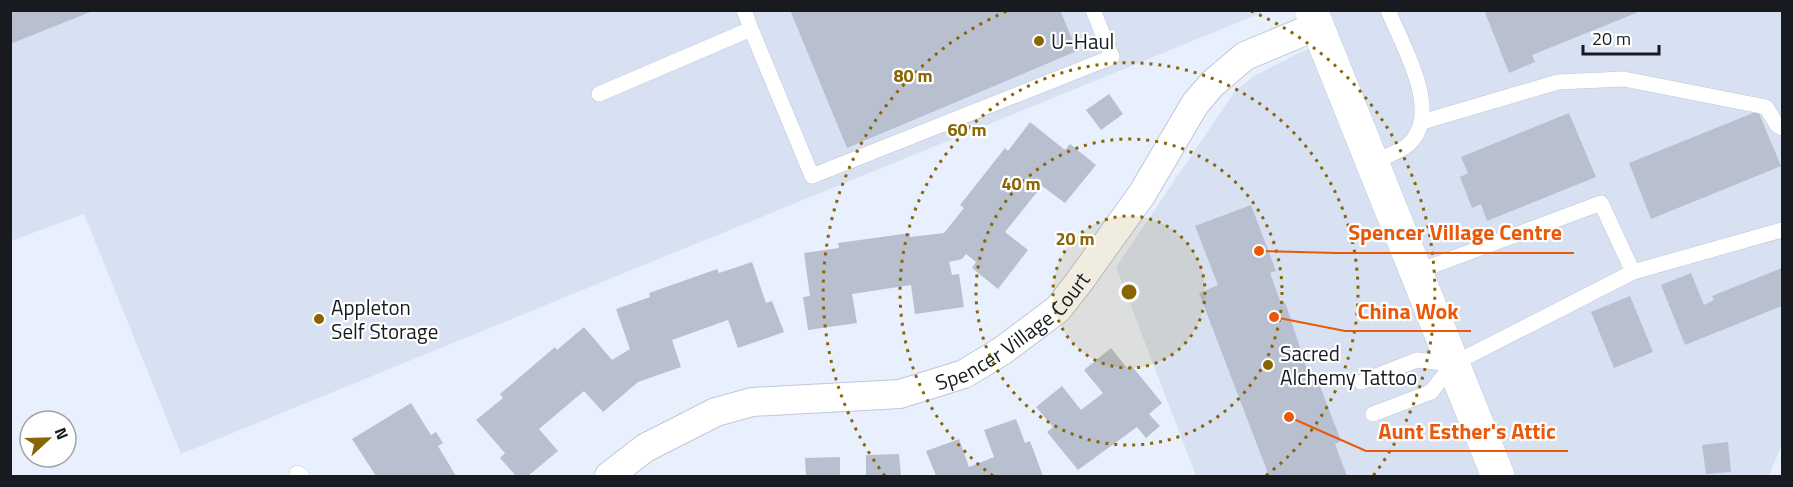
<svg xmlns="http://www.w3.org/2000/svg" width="1793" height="487" font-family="'Titillium Web',sans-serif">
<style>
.built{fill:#d7e1f2}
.building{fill:#b8c0d0}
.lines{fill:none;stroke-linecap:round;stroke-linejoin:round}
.lane-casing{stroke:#bfc7d7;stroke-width:16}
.street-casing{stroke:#bfc7d7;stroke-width:30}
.secondary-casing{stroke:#bfc7d7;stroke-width:34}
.lane{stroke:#fff;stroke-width:15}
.street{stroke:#fff;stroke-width:28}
.secondary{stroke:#fff;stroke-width:33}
.ring{fill:none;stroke:#8a6503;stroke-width:3;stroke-dasharray:3 6}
.poi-dot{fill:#8a6503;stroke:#fff;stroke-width:2}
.labels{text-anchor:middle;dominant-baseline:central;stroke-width:4.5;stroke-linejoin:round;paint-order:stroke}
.poi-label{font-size:21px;fill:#171b20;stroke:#fff;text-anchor:start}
.street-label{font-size:21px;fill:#171b20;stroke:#fff}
.centre{fill:#8a6503;stroke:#fff;stroke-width:3}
.ring-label{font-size:18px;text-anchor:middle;font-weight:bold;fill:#8a6503;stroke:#fff;stroke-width:4.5;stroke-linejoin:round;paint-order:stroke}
.leader{fill:none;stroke:#e8590c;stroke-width:2}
.callout-dot{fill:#e8590c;stroke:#fff;stroke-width:2}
.callout-label{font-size:22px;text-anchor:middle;font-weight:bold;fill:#e8590c;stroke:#fff;stroke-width:4.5;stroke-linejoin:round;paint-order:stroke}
</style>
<rect width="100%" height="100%" fill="#e9f0fd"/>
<g class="built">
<polygon points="10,11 1266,11 181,454 84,214 11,241"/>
<polygon points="1311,11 1782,11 1782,444 1769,476 1498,476"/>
<polygon points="1309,48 1483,476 1196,476 1116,267 1235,91 1254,76"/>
</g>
<g class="building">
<polygon points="10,10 93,10 93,11 10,44"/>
<polygon points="790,10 1060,10 1077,51 847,148"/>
<polygon points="1484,10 1641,10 1641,11 1532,55 1535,62 1509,73"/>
<polygon points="1109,94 1123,114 1101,130 1086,110"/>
<polygon points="1758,111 1781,166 1651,219 1629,163"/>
<polygon points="1569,113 1596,177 1487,221 1481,204 1472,208 1460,177 1468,173 1461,157"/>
<polygon points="1030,122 1065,150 1070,144 1096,165 1065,203 1042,186 1005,232 1028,250 998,289 972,268 976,262 966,254 962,259 949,262 952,275 959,274 964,307 915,314 911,285 852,294 857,323 808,330 803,297 810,296 804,253 839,248 838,243 910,233 910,237 944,233 964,208 960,205 1005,148 1008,151"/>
<polygon points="1251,205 1276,271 1270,273 1281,303 1285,302 1309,375 1315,373 1341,441 1335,444 1347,476 1269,476 1199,293 1218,285 1195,226"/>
<polygon points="752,262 766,303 772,301 784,332 738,348 728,320 672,340 681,367 638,382 603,412 584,391 539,429 558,451 528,476 516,476 500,458 505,453 476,420 503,398 500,394 555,347 557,350 584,327 612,360 630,349 616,309 650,297 649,293 717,269 719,273"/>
<polygon points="1782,268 1782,306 1685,345 1661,285 1691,273 1704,305 1714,300 1712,296"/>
<polygon points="1630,296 1653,352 1614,368 1591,312"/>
<polygon points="1111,348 1127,368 1131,365 1162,403 1149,414 1160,426 1146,438 1137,427 1078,470 1047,432 1053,427 1036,407 1062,386 1081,410 1103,393 1084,370"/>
<polygon points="411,403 431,435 436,432 443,443 438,446 456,476 376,476 352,439"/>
<polygon points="1016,419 1025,443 1030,441 1043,476 936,476 926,451 959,439 969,467 994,457 984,430"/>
<polygon points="1728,442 1731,472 1706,474 1702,445"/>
<polygon points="899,454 901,476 866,476 866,455"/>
<polygon points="840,457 840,476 806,476 805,458"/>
</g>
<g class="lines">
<g class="lane-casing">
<g id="lane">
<polyline points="751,29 812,176 1112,57 1093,10"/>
<polyline points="599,94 751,29 744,10"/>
<polyline points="1422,122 1558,82 1624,79 1766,107 1777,125 1782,128"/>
<path d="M1372 163C1383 157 1400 152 1409 144 1443 112 1402 45 1388 10"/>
<polyline points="1633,272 1782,230"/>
<polyline points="1361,382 1417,360 1453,364"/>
<polyline points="1373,414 1431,392 1453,364 1633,272 1601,203 1416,272"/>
<polyline points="297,473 302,476"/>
</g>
</g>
<g class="street-casing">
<g id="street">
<path id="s1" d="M609 476 645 448 716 412 752 402 900 394 964 374 1002 351 1058 309 1079 282 1142 194 1195 104 1212 84 1245 56 1317 26"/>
</g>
</g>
<g class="secondary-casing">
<polyline id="secondary" points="1311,10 1498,476"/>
</g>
<use href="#lane" class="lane"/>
<use href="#street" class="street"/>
<use href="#secondary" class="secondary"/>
</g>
<circle cx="1129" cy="292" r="76" fill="#8a6503" fill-opacity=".12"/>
<g class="ring">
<circle cx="1129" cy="292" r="76"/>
<circle cx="1129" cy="292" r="153"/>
<path d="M993 476A229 229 0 1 1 1265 476"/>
<path d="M885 476A306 306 0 0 1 1007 11M1251 11A306 306 0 0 1 1373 476"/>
</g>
<g class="poi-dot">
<circle cx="1039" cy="41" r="6"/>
<circle cx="319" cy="319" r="6"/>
<circle cx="1268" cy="365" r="6"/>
</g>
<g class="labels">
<g class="poi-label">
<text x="1051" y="41">U-Haul</text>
<text x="331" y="307">Appleton<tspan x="331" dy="24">Self Storage</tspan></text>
<text x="1280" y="353">Sacred<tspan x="1280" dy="24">Alchemy Tattoo</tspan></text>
</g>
<g class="street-label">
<text stroke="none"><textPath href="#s1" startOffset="442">Spencer Village Court</textPath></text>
</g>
</g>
<circle cx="1129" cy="292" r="9" class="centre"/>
<g class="ring-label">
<text x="913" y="82">80 m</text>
<text x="967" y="136">60 m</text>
<text x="1021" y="190">40 m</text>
<text x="1075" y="245">20 m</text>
</g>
<path class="leader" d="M1259 251L1336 253H1574M1274 317L1345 331H1471M1289 417L1366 451H1568"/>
<g class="callout-dot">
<circle cx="1259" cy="251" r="6"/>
<circle cx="1274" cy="317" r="6"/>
<circle cx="1289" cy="417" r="6"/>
</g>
<g class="callout-label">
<text x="1455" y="240">Spencer Village Centre</text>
<text x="1408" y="319">China Wok</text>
<text x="1467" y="439">Aunt Esther's Attic</text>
</g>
<rect width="1793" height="487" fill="none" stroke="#171b20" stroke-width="24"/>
<g transform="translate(48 439) rotate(68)"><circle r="28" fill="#ffffff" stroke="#a2a4a6" stroke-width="1.5"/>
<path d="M0-4.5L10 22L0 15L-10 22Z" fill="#8a6503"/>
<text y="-9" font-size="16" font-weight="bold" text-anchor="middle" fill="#171b20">N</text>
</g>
<path d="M1583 45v9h76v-9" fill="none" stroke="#171b20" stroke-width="3"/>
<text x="1592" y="45" font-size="18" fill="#171b20" stroke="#ffffff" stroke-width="4.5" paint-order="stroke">20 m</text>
</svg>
